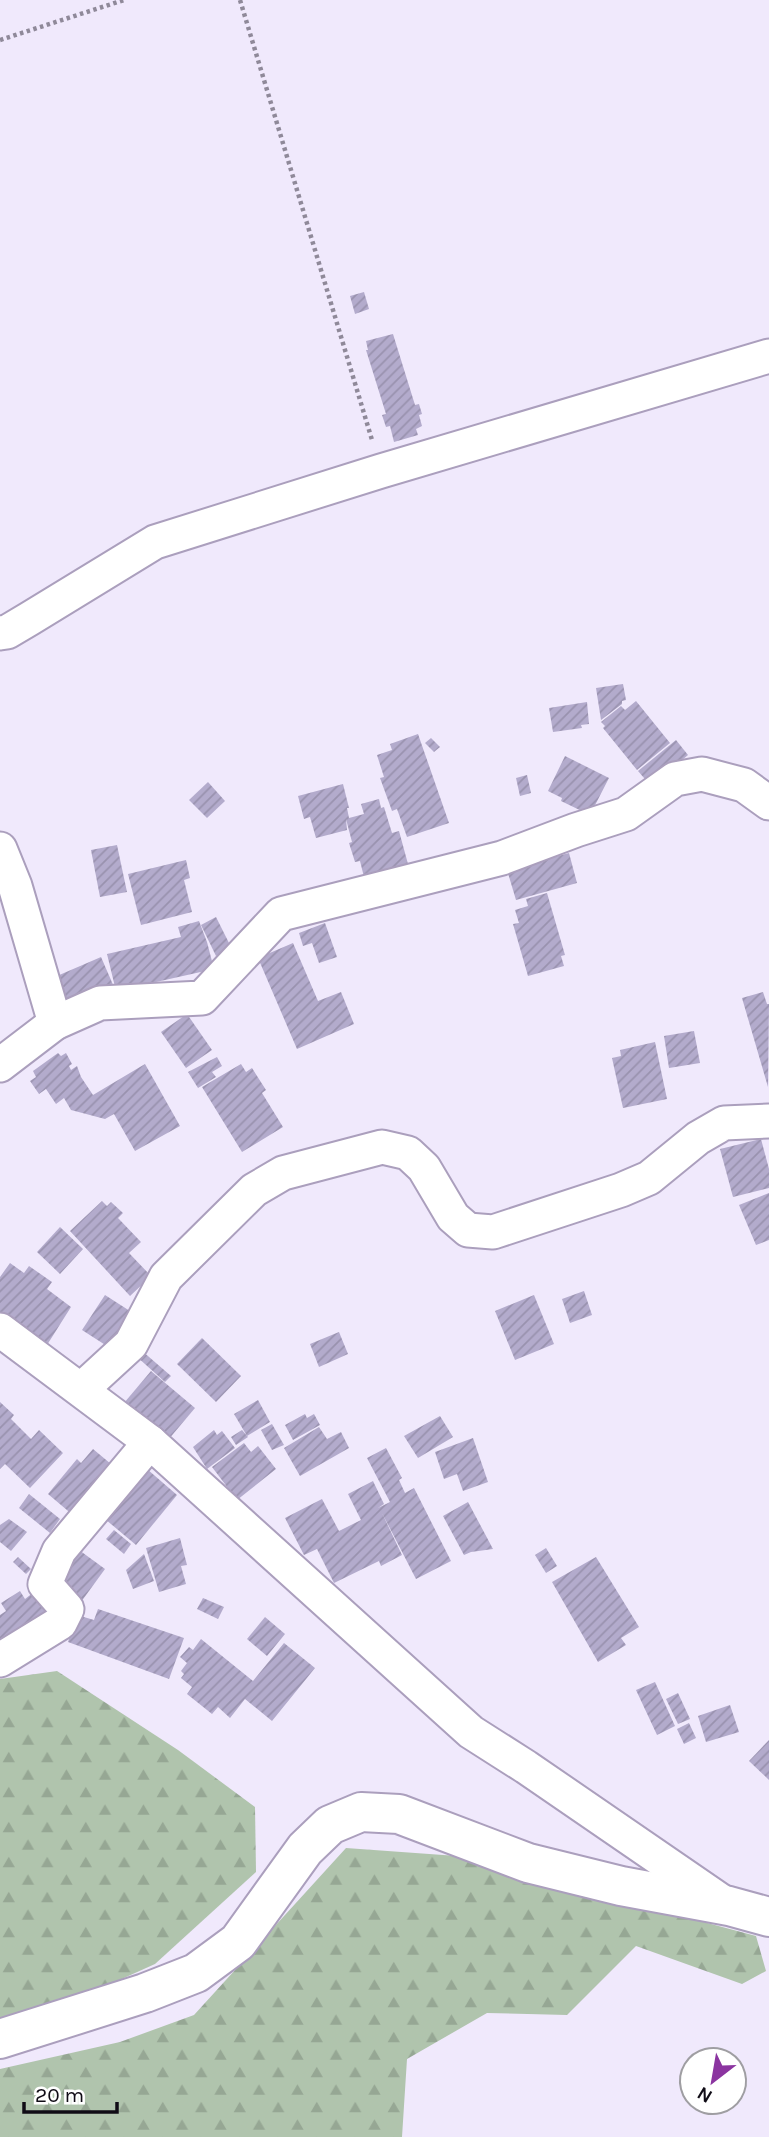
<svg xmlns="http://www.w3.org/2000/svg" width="769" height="2137" font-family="Karla,sans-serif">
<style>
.forest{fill:url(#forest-firs)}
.building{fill:url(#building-hatch)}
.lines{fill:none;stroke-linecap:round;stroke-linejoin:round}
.street-casing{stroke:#ab9fbd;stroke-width:37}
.secondary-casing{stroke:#ab9fbd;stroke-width:42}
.path{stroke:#8f8999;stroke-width:4.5;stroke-dasharray:3.5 3.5;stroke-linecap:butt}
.street{stroke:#fff;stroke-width:33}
.secondary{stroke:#fff;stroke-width:38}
</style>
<defs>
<pattern id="forest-firs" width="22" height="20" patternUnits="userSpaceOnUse" patternTransform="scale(1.75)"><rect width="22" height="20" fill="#b0c4ad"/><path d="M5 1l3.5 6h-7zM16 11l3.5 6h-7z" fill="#96a794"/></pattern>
<pattern id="building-hatch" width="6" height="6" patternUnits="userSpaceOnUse" patternTransform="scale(1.75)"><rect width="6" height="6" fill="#b3abcc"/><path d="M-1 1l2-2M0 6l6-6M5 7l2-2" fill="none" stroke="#9992ae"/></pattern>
</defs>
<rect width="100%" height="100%" fill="#f0e9fc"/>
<g class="forest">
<polygon points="57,1671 178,1750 255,1807 256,1872 155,1964 35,2018 0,2024 0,1679"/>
<polygon points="346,1848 457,1856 756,1936 766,1971 742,1984 636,1946 567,2015 487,2013 407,2059 402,2137 0,2137 0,2069 120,2042 194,2015"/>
</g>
<g class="building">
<polygon points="364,292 369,309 355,314 350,296"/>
<polygon points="393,334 415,405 419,404 422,414 419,415 422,426 416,429 418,435 394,442 390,426 386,427 382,415 386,414 366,350 368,350 366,341"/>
<polygon points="623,684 626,700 622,701 622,704 601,720 596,688"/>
<polygon points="636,701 670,743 637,770 603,728 605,726 601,722 621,706 625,710"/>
<polygon points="587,702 589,724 581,725 582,728 553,732 549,708"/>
<polygon points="418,734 449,823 407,837 397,809 392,811 380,778 384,777 377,755 392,750 390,744"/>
<polygon points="431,738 440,747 434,752 425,743"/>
<polygon points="676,740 688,755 651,786 638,771"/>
<polygon points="565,756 609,778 590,815 561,801 562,798 548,791"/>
<polygon points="527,775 531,793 520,796 516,778"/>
<polygon points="208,782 225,801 207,818 189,800"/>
<polygon points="343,784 349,808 347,808 349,818 364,814 361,804 379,799 381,808 384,807 392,833 399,831 408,864 403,865 404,870 365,881 360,861 355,862 349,843 352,842 346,819 347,830 316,838 310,817 304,819 298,796"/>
<polygon points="117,845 127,892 100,897 91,850"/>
<polygon points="569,853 577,883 516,900 507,870"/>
<polygon points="186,860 190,878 184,880 192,912 141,925 128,874"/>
<polygon points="547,893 565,955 561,956 564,966 528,976 513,924 519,923 515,910 528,906 526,899"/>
<polygon points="216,917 232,949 216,956 201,925"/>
<polygon points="199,921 207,942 214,969 116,991 107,954 181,937 178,927"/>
<polygon points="325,923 337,957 319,963 312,943 303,946 299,933"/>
<polygon points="293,943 318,1001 341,992 354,1024 297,1049 258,958"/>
<polygon points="101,957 114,987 70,1006 57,976"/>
<polygon points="763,992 767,1004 769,1004 768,1087 742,998"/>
<polygon points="187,1014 212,1050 186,1068 161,1032"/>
<polygon points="694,1031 700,1063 669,1068 664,1036"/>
<polygon points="655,1042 667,1099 623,1108 612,1058 621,1056 620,1050"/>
<polygon points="58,1053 61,1056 66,1053 72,1064 69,1066 71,1070 77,1066 81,1077 93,1095 145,1064 180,1126 135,1151 114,1114 105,1119 71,1110 64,1098 56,1104 46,1089 39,1094 30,1081 36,1077 33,1071"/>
<polygon points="217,1057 222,1066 212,1072 216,1077 198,1088 188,1072"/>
<polygon points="241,1064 246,1072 252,1068 266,1090 262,1093 283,1127 242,1152 202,1087"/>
<polygon points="761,1139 769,1169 769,1188 733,1197 720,1149"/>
<polygon points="769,1193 769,1240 756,1245 739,1205"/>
<polygon points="102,1201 107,1206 111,1202 123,1213 118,1218 141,1242 129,1253 151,1276 130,1296 70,1231"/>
<polygon points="60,1227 83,1249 60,1274 37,1252"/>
<polygon points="10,1263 24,1273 29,1266 52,1282 47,1289 71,1307 47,1345 0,1316 0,1277"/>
<polygon points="584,1291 592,1315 570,1323 562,1299"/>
<polygon points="105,1295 133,1313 110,1348 82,1330"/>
<polygon points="534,1295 554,1344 515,1360 495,1311"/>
<polygon points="339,1332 348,1354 319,1367 310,1344"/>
<polygon points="202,1338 241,1376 216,1402 177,1364"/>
<polygon points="141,1350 171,1376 165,1382 136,1356"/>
<polygon points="151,1371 195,1408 168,1440 124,1403"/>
<polygon points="258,1400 270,1422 247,1436 234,1414"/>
<polygon points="0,1402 14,1415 11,1419 31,1439 39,1430 63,1453 30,1488 5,1464 0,1469"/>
<polygon points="305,1414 307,1418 314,1414 320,1425 293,1440 285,1425"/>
<polygon points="440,1416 453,1437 418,1458 404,1436"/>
<polygon points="272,1424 284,1445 272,1450 261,1430"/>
<polygon points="319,1427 327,1439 341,1432 349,1448 300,1476 284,1448"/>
<polygon points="214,1430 217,1435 222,1431 235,1448 207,1469 193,1447"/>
<polygon points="242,1430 248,1437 236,1445 231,1437"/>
<polygon points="473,1438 488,1482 463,1491 457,1474 444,1479 435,1452"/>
<polygon points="244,1443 251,1452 258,1446 276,1469 237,1500 212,1467"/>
<polygon points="386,1448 402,1478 399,1480 405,1493 414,1488 451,1561 416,1579 382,1513 402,1555 381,1566 379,1561 334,1583 317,1549 304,1555 285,1518 322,1499 339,1531 361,1520 348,1494 373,1481 384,1504 378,1508 390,1502 367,1458"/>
<polygon points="93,1449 111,1464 74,1516 48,1494 77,1459 81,1463"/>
<polygon points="147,1469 177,1495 136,1545 105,1519"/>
<polygon points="29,1494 60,1519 50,1533 19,1508"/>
<polygon points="468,1502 493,1549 471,1552 464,1555 443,1516"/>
<polygon points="9,1519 27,1532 11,1551 0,1542 0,1525"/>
<polygon points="114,1530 131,1544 124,1554 106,1539"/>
<polygon points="180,1538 187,1565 181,1566 186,1584 159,1592 146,1548"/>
<polygon points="546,1548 557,1566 546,1573 535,1555"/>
<polygon points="79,1550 105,1569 81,1602 56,1582"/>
<polygon points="144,1554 154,1581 133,1589 126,1570"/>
<polygon points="18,1557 31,1569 26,1574 13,1562"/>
<polygon points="596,1557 639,1627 621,1638 626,1645 598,1662 552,1582"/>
<polygon points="20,1591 25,1599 34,1592 48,1613 0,1645 0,1615 6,1611 1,1603"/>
<polygon points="203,1598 224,1607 218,1619 197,1609"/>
<polygon points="98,1609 184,1638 169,1679 68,1642 77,1615 94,1620"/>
<polygon points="265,1617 285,1634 267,1656 247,1639"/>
<polygon points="201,1639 253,1681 284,1643 315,1668 272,1721 245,1699 230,1718 218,1707 212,1714 187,1694 192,1687 181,1678 184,1674 181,1671 187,1663 180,1657 189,1647 193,1650"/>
<polygon points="655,1682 675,1726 657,1735 636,1690"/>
<polygon points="678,1693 690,1719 678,1724 666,1699"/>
<polygon points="730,1705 739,1732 706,1742 698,1716"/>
<polygon points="689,1723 696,1738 684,1744 677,1729"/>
<polygon points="769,1740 769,1780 749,1761"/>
</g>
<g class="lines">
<g class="street-casing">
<g id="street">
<polyline points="0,633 7,632 29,619 155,542 381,471 769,356"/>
<polyline points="0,849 15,886 55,1023 0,1065"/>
<polyline points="55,1023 100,1003 202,998 281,914 502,858 576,830 626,814 675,779 702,774 744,785 769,803"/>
<polyline points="0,1330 150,1442 471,1732 526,1767 727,1905"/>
<polyline points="82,1389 131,1344 166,1277 254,1190 283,1173 382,1147 408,1153 424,1168 453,1217 468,1230 493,1232 621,1190 649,1178 698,1138 724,1123 769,1121"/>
<polyline points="0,1660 60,1623 67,1609 45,1584 59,1551 150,1442"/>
</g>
</g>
<g class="secondary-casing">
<polyline id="secondary" points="0,2039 145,1993 196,1973 238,1942 305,1849 330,1825 361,1812 399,1814 528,1863 621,1886 729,1906 769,1917"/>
</g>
<g class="path">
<polyline points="240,0 372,440"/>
<polyline points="0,40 124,0"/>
</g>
<use href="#street" class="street"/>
<use href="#secondary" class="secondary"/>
</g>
<g transform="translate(713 2081) rotate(211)"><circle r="33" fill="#ffffff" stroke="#9f9ea2" stroke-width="2"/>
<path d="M0-5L12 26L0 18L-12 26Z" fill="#8b34a0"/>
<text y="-10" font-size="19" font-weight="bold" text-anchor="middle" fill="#100c16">N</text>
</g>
<path d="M24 2102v10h93v-10" fill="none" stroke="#100c16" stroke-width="3.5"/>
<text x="35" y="2102" font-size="21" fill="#100c16" stroke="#ffffff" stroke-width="5" paint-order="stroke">20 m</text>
</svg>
